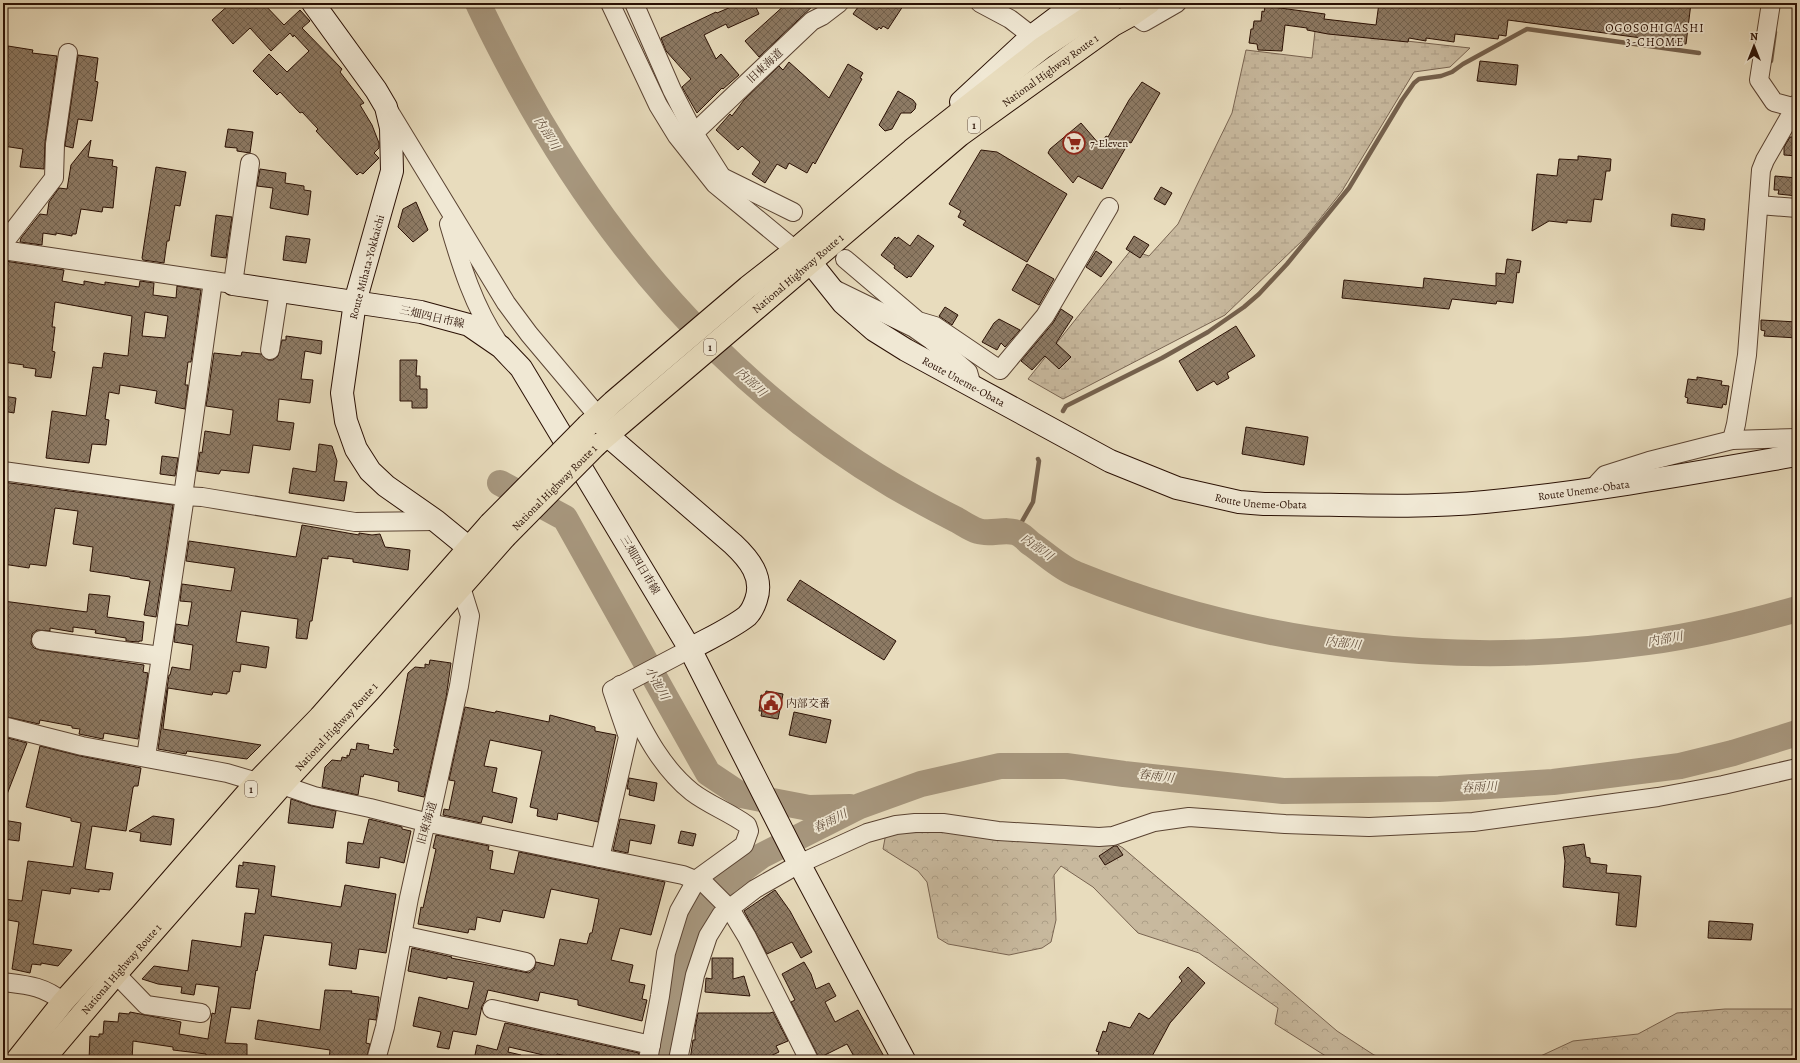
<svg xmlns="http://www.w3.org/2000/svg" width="1800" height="1063" font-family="Alegreya,'Noto Serif JP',serif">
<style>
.forest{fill:url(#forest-crowns);stroke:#796451}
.wetland{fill:url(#wetland-marsh);stroke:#796451}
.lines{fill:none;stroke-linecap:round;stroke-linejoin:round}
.stream{stroke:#75614d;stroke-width:4.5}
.river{stroke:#a7977e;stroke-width:26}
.building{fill:url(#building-cross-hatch);stroke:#2a1004;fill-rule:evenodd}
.street-casing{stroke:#5a4332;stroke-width:20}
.secondary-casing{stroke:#2a1004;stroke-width:24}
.highway-casing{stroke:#2a1004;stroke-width:24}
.street{stroke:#f0e8d4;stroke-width:18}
.secondary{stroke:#f0e8d4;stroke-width:22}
.highway{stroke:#e8dcbd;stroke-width:22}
.highway-bridge-casing{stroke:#2a1004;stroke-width:24;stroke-linecap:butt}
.highway-bridge{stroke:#e8dcbd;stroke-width:22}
.labels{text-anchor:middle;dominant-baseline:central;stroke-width:3.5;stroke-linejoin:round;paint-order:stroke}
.shield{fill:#f0e8d4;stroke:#655142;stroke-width:1}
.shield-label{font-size:10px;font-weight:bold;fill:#2a1004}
.street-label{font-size:11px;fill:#2a1004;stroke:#f0e8d4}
.poi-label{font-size:11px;fill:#2a1004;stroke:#f0e8d4;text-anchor:start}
.neighbourhood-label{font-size:12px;letter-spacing:1px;fill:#2a1004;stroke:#f0e8d4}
.water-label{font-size:12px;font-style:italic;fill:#624d3b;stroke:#f0e8d4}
</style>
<defs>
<pattern id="forest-crowns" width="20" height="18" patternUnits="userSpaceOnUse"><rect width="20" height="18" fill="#c8b99e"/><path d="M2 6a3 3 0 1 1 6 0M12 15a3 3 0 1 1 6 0" fill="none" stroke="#ac9e86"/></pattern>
<pattern id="wetland-marsh" width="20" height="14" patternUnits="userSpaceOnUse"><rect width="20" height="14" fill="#c8b99e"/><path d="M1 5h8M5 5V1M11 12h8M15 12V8" fill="none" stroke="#ac9e86"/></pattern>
<pattern id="building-cross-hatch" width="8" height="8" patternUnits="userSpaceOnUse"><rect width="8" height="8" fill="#8d7a64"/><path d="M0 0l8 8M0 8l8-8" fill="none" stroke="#736350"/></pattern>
</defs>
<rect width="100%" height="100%" fill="#e8dcbd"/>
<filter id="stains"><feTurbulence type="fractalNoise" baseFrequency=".005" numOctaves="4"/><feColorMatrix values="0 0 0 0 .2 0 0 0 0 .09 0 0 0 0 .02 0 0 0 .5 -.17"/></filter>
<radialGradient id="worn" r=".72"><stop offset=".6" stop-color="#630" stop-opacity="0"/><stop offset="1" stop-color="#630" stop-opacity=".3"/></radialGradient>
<g class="forest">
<polygon points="1035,831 1101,835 1123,848 1337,1031 1374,1055 1392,1060 1332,1060 1275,1024 1278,1008 1199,953 1138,933 1093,887 1061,866 1054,875 1056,920 1051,942 1042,948 1009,955 948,944 938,938 927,882 918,871 883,849 886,833"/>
<polygon points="1725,1009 1797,1009 1797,1060 1532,1060 1573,1041 1638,1034 1677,1013"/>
</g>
<polygon class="wetland" points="1315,31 1470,48 1450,67 1414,72 1342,191 1305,238 1225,315 1063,399 1028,379 1131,250 1149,256 1178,224 1232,113 1246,50 1312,58"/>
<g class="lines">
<g class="stream">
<polyline points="1771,61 1775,32"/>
<polyline points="1063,411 1066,406 1162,358 1208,332 1244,307 1259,294 1287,264 1349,188 1402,100 1414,83 1419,79 1441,76 1452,72 1463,64 1527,29 1699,53"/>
<polyline points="1016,532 1033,502 1039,461 1038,459"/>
</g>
<g class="river">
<path d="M478 3C488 25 499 46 510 67 600 238 726 387 894 486 915 498 935 509 957 520 964 524 971 529 978 531 990 535 1006 528 1017 533 1022 535 1026 539 1030 543 1045 553 1060 568 1076 574 1256 647 1457 669 1649 642 1699 635 1748 623 1797 609"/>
<polyline points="500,483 565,518 708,773 741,795 809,808 850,807"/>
<polyline points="665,1060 668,1036 686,955 696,924 710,901 726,882 761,856 860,806 921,784 1000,766 1066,766 1124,774 1283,791 1439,789 1553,782 1680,766 1733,753 1797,733"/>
</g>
</g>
<g class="building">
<polygon points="231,3 263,3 284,25 300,10 310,21 302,28 342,69 340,72 364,103 360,105 372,125 379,143 379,148 374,153 379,158 363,174 360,172 357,175 316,131 318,129 302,112 300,113 280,92 277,95 253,71 269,54 287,72 309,51 294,35 293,37 290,33 271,51 250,28 233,44 212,20"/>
<polygon points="740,3 754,3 759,14 728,28 726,24 704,35 716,59 721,54 739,75 723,89 722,88 697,113 682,87 691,79 666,51 661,38 716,12 717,13"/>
<polygon points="787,3 816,3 759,57 745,41"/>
<polygon points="861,3 905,3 888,29 883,26 881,29 879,27 877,30 853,14"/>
<polygon points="1379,3 1691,3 1686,44 1508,20 1506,36 1499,35 1498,39 1455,34 1454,42 1426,38 1426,41 1409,38 1408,42 1328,34 1307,30 1307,28 1285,25 1282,51 1258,50 1257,44 1249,43 1251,29 1253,29 1254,21 1261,21 1262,11 1264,12 1265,6 1325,14 1324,19 1376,25"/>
<polygon points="8,46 33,50 32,53 57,56 45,143 44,169 20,167 23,149 3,146 3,82"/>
<polygon points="78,55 98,58 95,81 98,82 92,121 78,119 73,148 65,146 65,145"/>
<polygon points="1480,61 1518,65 1516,85 1477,81"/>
<polygon points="789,62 829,98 848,64 863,73 860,78 862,79 815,164 813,162 807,173 789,163 786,169 777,164 765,183 752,174 760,162 742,146 738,150 716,130 730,114 732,116 744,100 779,66 783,70"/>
<polygon points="1142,82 1160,93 1131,143 1129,142 1102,189 1078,176 1073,183 1048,153 1050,149 1081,123 1100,145 1106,136 1108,137 1129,100"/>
<polygon points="898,91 913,100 916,104 915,109 911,113 901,113 892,129 885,131 879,125"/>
<polygon points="228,129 253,132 250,153 237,151 237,148 225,147"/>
<polygon points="1790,137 1797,137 1797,156 1784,155 1784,147"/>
<polygon points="91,140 88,157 113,160 112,166 117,167 113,208 103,207 102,212 81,209 76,234 72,234 72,236 56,233 56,235 43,233 42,245 20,242 21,238 40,214 47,215 49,202 59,188 67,189 71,165"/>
<polygon points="981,150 997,152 1067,194 1027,262 963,225 966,221 958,217 961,211 949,204"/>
<polygon points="1578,156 1611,159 1610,171 1606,171 1602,200 1594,199 1591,222 1567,220 1567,223 1549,221 1532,231 1537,174 1557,176 1559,159 1578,160"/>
<polygon points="156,167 186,172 180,206 175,205 169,241 167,241 164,263 143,260 142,258"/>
<polygon points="260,169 286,173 285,183 304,186 304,190 311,191 308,215 270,208 273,188 257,186"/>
<polygon points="1775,176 1797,178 1797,196 1778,194 1779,190 1774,190"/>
<polygon points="1161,187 1172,193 1165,205 1154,199"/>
<polygon points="416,202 428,230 413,242 398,227 403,209"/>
<polygon points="1672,214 1705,219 1704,230 1671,226"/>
<polygon points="216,215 232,217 226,258 211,256"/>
<polygon points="918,235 934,246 911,277 909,276 907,278 894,268 895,266 881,255 895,237 897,239 898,237 910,246"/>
<polygon points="286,236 310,239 306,263 283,260"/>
<polygon points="1134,236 1149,245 1140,258 1126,249"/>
<polygon points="1096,251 1112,262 1101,277 1086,267"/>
<polygon points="1507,259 1521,261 1519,273 1517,272 1513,303 1497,301 1496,304 1452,299 1449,309 1342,298 1344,280 1423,288 1424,278 1496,286 1496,273 1505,274"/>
<path d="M5 261 64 270 62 281 84 285V281L105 285V282L139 287 140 281 154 283 153 295 176 298 177 286 201 290 191 362H188L185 385H188L185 409 155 403 157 391 120 385 119 394 109 392 105 419 109 420 106 445 92 444 89 463 46 458 52 411 86 416 93 367 102 368 104 353 128 356 132 316 55 302 52 327H55L52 351 55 352 51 378 35 376 36 369 23 367 24 365 3 362V285ZM145 312 168 316 165 338 142 336Z"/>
<polygon points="1027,264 1054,279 1039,305 1012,290"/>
<polygon points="945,307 958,315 952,325 939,316"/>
<polygon points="1061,309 1073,317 1056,343 1071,357 1059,369 1045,356 1032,370 1021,361 1053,323"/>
<polygon points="999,319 1020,330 1005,347 1001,343 997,350 982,342 994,323"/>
<polygon points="1761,320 1797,322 1797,338 1764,336 1765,331 1761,330"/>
<polygon points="1236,326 1255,356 1227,373 1229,378 1217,385 1214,381 1197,391 1179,361"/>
<polygon points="286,336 322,341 321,354 305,351 301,379 313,380 310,403 279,399 277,421 294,423 290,450 253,445 249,473 221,470 219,474 197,471 200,452 202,453 205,431 230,435 233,412 233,410 206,406 214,353 241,356 242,352 261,354 268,360 273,360 278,356 282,340 286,340"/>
<polygon points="400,360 417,360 416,376 420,376 420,389 427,389 427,408 412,408 412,401 400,401"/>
<polygon points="1697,377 1722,381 1721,385 1729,386 1726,405 1723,404 1722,408 1687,403 1688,398 1685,397 1688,379 1697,380"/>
<polygon points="3,396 16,398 14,413 3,411"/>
<polygon points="1246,427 1308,437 1304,465 1242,454"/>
<polygon points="319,444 332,446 337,461 334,481 347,482 344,501 289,493 293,468 316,472"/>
<polygon points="162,456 178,458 175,476 160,474"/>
<polygon points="3,482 173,505 156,617 144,615 150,581 130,578 130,577 90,571 93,547 73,544 78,511 55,508 46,566 30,564 29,568 3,564"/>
<polygon points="302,525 359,535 359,533 372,535 380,534 385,547 410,550 408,570 353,562 353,559 328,556 328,559 322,558 312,621 310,621 307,639 296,638 298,619 241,611 236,642 269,647 266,668 241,664 240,672 233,671 229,692 227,692 227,694 213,692 212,695 168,688 163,729 261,745 247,759 187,751 186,754 158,749 169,675 170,675 172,667 190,670 193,645 174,642 176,624 188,626 192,602 180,601 182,584 231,591 235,568 186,561 189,541 296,557"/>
<polygon points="800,580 896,641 884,660 787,600"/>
<polygon points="89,594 110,596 107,617 144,622 142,641 139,641 139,642 126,641 126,638 95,633 96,630 73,627 73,632 50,628 50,631 37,630 32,634 31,644 34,648 40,650 144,665 143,672 148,673 138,739 104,733 103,739 79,734 80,729 72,728 72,726 40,720 39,724 3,716 3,601 87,612"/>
<polygon points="430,660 451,663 446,698 424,797 398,791 399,782 364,774 363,777 361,776 358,795 322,787 325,767 332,760 341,761 342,757 347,758 347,755 349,756 351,749 356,750 357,743 369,745 368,749 393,754 394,749 399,750 394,746 408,673 415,667 425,668 425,664 429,665"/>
<polygon points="766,691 783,694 778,719 761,716 762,711 759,711 761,695 765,696"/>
<polygon points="465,707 495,713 496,711 549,722 550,715 595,727 595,731 616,735 598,822 558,813 557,820 537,816 538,809 530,807 542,751 490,740 484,766 497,768 492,792 517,798 512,823 483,816 481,823 443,815 444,809 449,810 455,781 449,780"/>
<polygon points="794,712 831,720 826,743 789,735"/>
<polygon points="4,737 27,743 4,802 3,743"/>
<polygon points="40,746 80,756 141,768 138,786 134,786 133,788 126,831 92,826 85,869 113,873 110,890 99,889 99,892 71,888 70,894 42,890 33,944 72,950 58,966 41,963 41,965 32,964 30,973 12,969 19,922 3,919 3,899 22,901 28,861 73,867 81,823 71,821 71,818 26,807"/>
<polygon points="629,778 657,783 654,801 629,795 630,789 627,789"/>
<polygon points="291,799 312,806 336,811 333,828 288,823"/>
<polygon points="153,816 174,819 171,845 140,841 141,833 129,831"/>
<polygon points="369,819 402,827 402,829 411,831 404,863 380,857 379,868 346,863 348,842 363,844"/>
<polygon points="620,819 655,825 651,844 630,840 628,853 613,850"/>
<polygon points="3,820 21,823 19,841 3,839"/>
<polygon points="681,831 696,834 693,846 678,843"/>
<polygon points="436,835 489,846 488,850 493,851 490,869 514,874 519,852 665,882 651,935 620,928 611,960 633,965 629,982 645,985 642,999 647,1000 642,1021 578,1005 578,1000 540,992 538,1001 488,990 485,1001 482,1006 476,1035 453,1031 449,1049 437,1047 441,1032 413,1026 419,997 468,1009 474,982 447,977 447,979 408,971 412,948 452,957 451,958 529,973 534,969 536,962 554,966 560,939 587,944 590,933 592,933 599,899 551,889 544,918 503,910 500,922 477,917 475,930 469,929 468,933 418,924 421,907 423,908 436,849 433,848"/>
<polygon points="1584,844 1586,857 1590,858 1590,863 1607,865 1606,873 1641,876 1636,927 1616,925 1619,893 1563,887 1565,861 1563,847"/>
<polygon points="1114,846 1117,846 1123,855 1105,865 1099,856"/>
<polygon points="243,862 275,866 271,896 341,907 345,885 396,894 386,953 359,949 356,969 329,965 332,943 264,935 257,971 256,970 250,1009 231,1007 225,1043 247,1044 247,1060 226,1060 226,1058 206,1057 206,1054 173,1050 173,1047 133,1041 132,1060 89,1060 90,1036 99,1037 99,1034 103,1034 104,1021 118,1022 119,1013 129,1014 130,1012 181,1022 179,1034 208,1039 212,1013 215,1014 219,987 196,984 194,995 181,993 182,987 158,984 142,979 154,966 188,971 192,940 241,947 245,913 255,914 259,889 236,887 239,865 243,866"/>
<polygon points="775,890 790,911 812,952 801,958 792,942 767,954 744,911"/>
<polygon points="1709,921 1753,924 1751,940 1708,938"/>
<polygon points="712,958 733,958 733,979 744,976 750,996 705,992 706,978 712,979"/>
<polygon points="804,962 811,974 816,989 829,983 836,996 825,1002 835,1022 858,1010 886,1060 856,1060 847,1044 819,1058 791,1002 795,1000 782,974"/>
<polygon points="1188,967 1205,983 1170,1023 1150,1060 1097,1060 1099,1052 1096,1051 1103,1031 1106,1032 1109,1022 1130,1028 1139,1013 1149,1019 1182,981 1179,977"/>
<polygon points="325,990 352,991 351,993 379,997 376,1020 369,1019 366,1043 370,1044 366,1060 329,1060 330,1050 255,1039 258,1020 320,1030"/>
<polygon points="773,1012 788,1041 776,1046 779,1052 762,1060 690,1060 693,1040 695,1040 695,1028 698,1013 770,1013"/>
<polygon points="505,1023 639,1053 638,1060 584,1060 557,1054 556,1058 509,1047 508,1052 521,1055 521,1060 474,1060 477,1045 497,1050"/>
</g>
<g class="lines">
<g class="street-casing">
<g id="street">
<polyline points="610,3 658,105 677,136 715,184 795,250"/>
<polyline points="634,3 672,90 694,133 720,174"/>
<polyline points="980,3 1010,19 1032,36"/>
<polyline points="1771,3 1759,80 1774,102 1796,108"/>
<polyline points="1133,14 1144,22 1177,3"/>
<polyline points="389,111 506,303 529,334 598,416"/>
<polyline points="694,133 812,21 822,16 839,3"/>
<polyline points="722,177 793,212"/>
<polyline points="1759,205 1797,208"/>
<path d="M449 224C461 265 474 307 498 342"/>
<polyline points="3,244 54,178 55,144 68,53"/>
<polyline points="3,250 233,284 250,163"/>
<polyline points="845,259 918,321 935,326 1000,370 1045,316 1109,207"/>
<polyline points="834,289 914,328 931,340 968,372 972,386"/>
<polyline points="270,350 279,291"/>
<polyline points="1732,440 1736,424 1747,355 1761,170 1765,160 1797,104"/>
<polyline points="3,471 183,496 202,497 355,522 436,521"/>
<polyline points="1593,488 1605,475 1649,461 1732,440 1797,438"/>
<polyline points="183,496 213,281"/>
<polyline points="41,640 161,656"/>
<path d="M620 685C640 723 657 764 692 792 709 805 729 812 747 825L749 831 744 845 697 879 679 911 666 953 660 996 648 1060"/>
<polyline points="3,726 82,746 227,773 257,782 282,785 314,796 370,808 429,823 683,875 705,884 730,909 747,937 809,1060"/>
<polyline points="146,757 185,496"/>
<polyline points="600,858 628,737 612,690 690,649"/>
<polyline points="402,935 526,962"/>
<polyline points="116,974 146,1005 201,1013"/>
<path d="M3 982C27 985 44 986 63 1002"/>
<polyline points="492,1009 651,1045"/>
<polyline points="376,1060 385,1027 409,898 424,830 429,823 459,686 470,616 461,587"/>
<polyline points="678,1060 695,975 708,936 721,915 755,889 799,864 867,833 896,825 915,823 943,823 998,831 1099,837 1113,836 1154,822 1189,817 1285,824 1369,827 1473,822 1658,797 1723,785 1797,768"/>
</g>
</g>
<g class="secondary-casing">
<g id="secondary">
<polyline points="313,3 376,90 386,107 391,128 392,171 355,302 342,393 346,421 356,449 370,471 386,486 436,521 469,548"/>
<polyline points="961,102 1032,36 1076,3"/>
<path id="s1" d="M796 251 811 263 843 303 874 330 906 350 1110 461 1177 488 1239 502 1264 504C1338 504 1412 509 1485 502 1590 492 1694 473 1797 455"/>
<polyline points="233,284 421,312 469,325 501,347 521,368 690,649 794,854 904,1060"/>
<path d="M607 435 733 544C749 559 764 577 756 600 754 606 751 612 747 616 732 628 708 639 690 649"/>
</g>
</g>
<g class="highway-casing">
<g id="highway">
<polyline points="588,425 613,402 748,287 795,250 912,150 1042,48 1110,3"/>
<path id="s2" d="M596 445 960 135 1113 25 1133 14 1149 3"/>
<polyline points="17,1060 63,1002 142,914 257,782 320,717 490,524"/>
<path id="s3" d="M43 1060 116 974 282 785 370 690 505 537"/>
</g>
</g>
<use href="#street" class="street"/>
<use href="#secondary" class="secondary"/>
<use href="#highway" class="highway"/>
<g class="highway-bridge-casing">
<g id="highway-bridge">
<polyline points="490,524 588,425"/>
<path id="s4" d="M505 537 596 445"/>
</g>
</g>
<use href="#highway-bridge" class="highway-bridge"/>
</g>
<defs>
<g id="supermarket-ring" transform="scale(1.15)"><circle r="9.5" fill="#f0e8d4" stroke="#8f2418" stroke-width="1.5"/><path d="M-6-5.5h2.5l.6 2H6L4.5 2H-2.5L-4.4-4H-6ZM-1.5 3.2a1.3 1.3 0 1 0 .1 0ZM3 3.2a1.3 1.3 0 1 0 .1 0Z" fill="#8f2418"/></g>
<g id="civic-ring" transform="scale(1.15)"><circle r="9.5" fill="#f0e8d4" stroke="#8f2418" stroke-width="1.5"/><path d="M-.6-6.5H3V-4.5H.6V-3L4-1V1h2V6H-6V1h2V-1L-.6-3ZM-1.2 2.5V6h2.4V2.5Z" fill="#8f2418"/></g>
</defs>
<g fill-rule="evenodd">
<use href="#supermarket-ring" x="1074" y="143"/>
<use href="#civic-ring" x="771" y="703"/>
</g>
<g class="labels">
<g class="shield">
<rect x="968" y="117" width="12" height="16" rx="3"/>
<rect x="704" y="339" width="12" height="16" rx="3"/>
<rect x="245" y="781" width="12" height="16" rx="3"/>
</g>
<g class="shield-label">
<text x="974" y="125">1</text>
<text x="710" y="347">1</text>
<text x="251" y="789">1</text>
</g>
<g class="street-label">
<text transform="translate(765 66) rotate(-43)">旧東海道</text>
<text stroke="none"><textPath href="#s2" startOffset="589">National Highway Route 1</textPath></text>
<text transform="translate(367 267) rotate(-75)">Route Mihata-Yokkaichi</text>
<text stroke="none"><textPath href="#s2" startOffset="265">National Highway Route 1</textPath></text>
<text transform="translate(432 317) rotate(13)">三畑四日市線</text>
<text stroke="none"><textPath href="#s1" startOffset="215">Route Uneme-Obata</textPath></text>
<text stroke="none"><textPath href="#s4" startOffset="70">National Highway Route 1</textPath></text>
<text stroke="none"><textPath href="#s1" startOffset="863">Route Uneme-Obata</textPath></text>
<text stroke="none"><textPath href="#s1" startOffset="539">Route Uneme-Obata</textPath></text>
<text transform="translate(640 565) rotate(59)">三畑四日市線</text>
<text stroke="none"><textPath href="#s3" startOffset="444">National Highway Route 1</textPath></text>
<text transform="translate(427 823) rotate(-74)">旧東海道</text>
<text stroke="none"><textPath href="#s3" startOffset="120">National Highway Route 1</textPath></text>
</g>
<g class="poi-label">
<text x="1090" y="143">7-Eleven</text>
<text x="786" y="703">内部交番</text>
</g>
<g class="neighbourhood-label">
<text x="1655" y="28">OGOSOHIGASHI<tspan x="1655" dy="14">3-CHOME</tspan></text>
</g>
<g class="water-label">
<text transform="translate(547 133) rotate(58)">内部川</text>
<text transform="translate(751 382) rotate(43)">内部川</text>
<text transform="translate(1037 547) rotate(36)">内部川</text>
<text transform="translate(1665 639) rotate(-10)">内部川</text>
<text transform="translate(1343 643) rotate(7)">内部川</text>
<text transform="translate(657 683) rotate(61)">小池川</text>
<text transform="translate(1156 776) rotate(7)">春雨川</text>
<text transform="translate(1479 787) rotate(-3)">春雨川</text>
<text transform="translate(830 821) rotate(-27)">春雨川</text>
</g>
</g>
<rect width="1800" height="1063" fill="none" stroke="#e8dcbd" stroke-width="16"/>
<rect x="4" y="4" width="1792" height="1055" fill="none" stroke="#2a1004" stroke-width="2"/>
<rect x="8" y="8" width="1784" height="1047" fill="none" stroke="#2a1004"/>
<g transform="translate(1754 46)" stroke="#f0e8d4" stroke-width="3" paint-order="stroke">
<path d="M0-3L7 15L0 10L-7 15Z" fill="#2a1004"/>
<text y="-6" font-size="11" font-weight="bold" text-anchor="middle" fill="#2a1004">N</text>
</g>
<rect width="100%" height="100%" filter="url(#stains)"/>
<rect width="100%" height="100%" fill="url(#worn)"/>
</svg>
